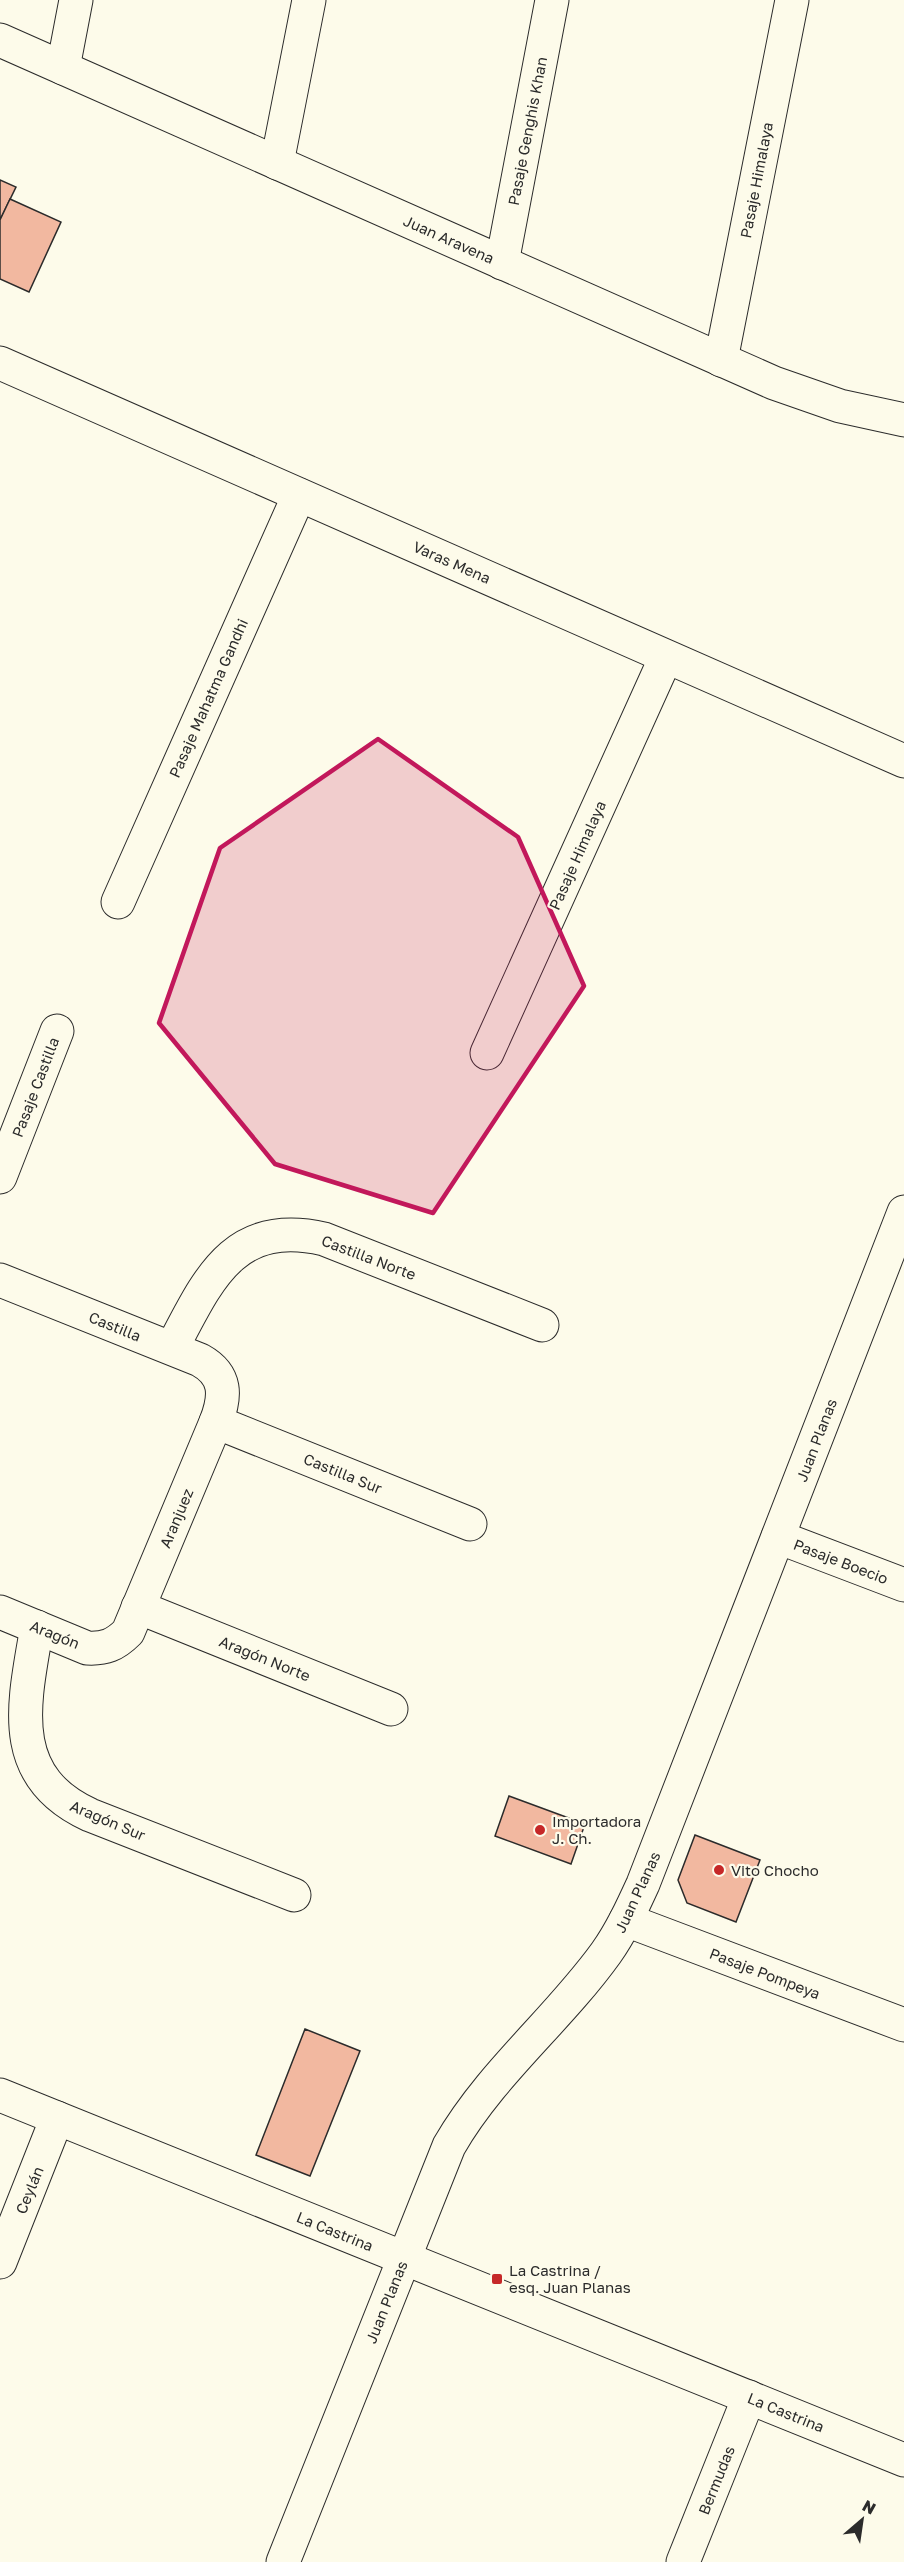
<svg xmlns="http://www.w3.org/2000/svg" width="904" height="2562" font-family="'Golos Text',sans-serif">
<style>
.building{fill:#f2b8a0;stroke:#2b2b2b;stroke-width:1.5}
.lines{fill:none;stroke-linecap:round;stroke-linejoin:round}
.minor-casing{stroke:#2b2b2b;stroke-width:35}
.minor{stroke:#fdfbea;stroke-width:33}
.marked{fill:#c2185b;fill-opacity:0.2;stroke:#c2185b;stroke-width:4.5;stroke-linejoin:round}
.poi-dot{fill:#c62828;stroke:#fdfbea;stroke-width:2}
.labels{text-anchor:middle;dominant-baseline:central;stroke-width:4.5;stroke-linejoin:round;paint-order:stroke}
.street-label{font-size:15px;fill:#2b2b2b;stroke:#fdfbea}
.poi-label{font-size:15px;fill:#2b2b2b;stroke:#fdfbea;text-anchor:start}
</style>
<rect width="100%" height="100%" fill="#fdfbea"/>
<g class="building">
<polygon points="0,180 16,187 0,220"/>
<polygon points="10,199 61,222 29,292 0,279 0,220"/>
<polygon points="509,1796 585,1824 571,1864 495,1836"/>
<polygon points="695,1835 760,1860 736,1922 687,1903 678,1880"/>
<polygon points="305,2029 360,2051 310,2176 256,2155"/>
</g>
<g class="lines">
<g class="minor-casing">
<g id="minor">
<polyline points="0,40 774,383 840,406 904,420"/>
<polyline points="63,68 76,0"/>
<polyline points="277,163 309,0"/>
<polyline points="502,263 552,0"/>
<polyline points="721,360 792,0"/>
<polyline points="0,363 904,761"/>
<polyline points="118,902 299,495"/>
<polyline points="487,1053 666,657"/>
<polyline points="0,1177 57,1031"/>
<path d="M0 1280 200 1360C227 1375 226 1396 216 1422L128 1632C115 1645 105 1649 87 1648L0 1612"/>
<path d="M172 1348C208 1280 233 1218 324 1239L542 1325"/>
<polyline points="216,1422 470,1524"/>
<polyline points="778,1537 904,1585"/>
<polyline points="138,1607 391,1709"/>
<path d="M37 1627C24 1703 5 1776 90 1815L294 1895"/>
<polyline points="626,1920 904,2025"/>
<polyline points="0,2095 904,2460"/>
<polyline points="0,2262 57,2118"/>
<path d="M283 2562 449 2146C491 2073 557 2021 606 1953 621 1932 632 1908 643 1884L904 1212"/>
<polyline points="683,2562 749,2397"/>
</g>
</g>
<use href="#minor" class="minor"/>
</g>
<path class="marked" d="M378 739 518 837 584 986 433 1213 275 1164 159 1023 220 848Z"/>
<g class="poi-dot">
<circle cx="540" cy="1830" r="6"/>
<circle cx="719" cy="1870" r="6"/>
<rect x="491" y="2273" width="12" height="12" rx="3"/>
</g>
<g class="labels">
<g class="street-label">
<text transform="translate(527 131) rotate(-79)">Pasaje Genghis Khan</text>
<text transform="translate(756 180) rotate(-79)">Pasaje Himalaya</text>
<text transform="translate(449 239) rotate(24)">Juan Aravena</text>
<text transform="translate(452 562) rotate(24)">Varas Mena</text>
<text transform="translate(208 698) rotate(-66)">Pasaje Mahatma Gandhi</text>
<text transform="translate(577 855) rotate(-66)">Pasaje Himalaya</text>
<text transform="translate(35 1087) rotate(-69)">Pasaje Castilla</text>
<text transform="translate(369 1257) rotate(21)">Castilla Norte</text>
<text transform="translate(115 1326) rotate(22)">Castilla</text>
<text transform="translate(816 1440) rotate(-69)">Juan Planas</text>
<text transform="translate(343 1473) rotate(22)">Castilla Sur</text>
<text transform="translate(176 1518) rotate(-67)">Aranjuez</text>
<text transform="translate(841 1561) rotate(21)">Pasaje Boecio</text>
<text transform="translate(55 1634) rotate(22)">Aragón</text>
<text transform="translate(265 1658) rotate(22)">Aragón Norte</text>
<text transform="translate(108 1820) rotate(23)">Aragón Sur</text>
<text transform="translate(637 1892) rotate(-65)">Juan Planas</text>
<text transform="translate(765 1973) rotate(21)">Pasaje Pompeya</text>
<text transform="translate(29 2190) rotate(-68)">Ceylán</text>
<text transform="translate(335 2231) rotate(22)">La Castrina</text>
<text transform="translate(386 2302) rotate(-68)">Juan Planas</text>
<text transform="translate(786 2412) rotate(22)">La Castrina</text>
<text transform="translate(716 2480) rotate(-68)">Bermudas</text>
</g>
<g class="poi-label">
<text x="552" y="1821">Importadora<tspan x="552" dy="17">J. Ch.</tspan></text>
<text x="731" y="1870">Vito Chocho</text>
<text x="509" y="2270">La Castrina /<tspan x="509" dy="17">esq. Juan Planas</tspan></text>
</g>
</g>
<g transform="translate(862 2520) rotate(29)" stroke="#fdfbea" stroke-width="4.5" paint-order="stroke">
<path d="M0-4.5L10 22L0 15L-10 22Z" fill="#2b2b2b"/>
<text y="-9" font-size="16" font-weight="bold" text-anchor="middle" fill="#2b2b2b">N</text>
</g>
</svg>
